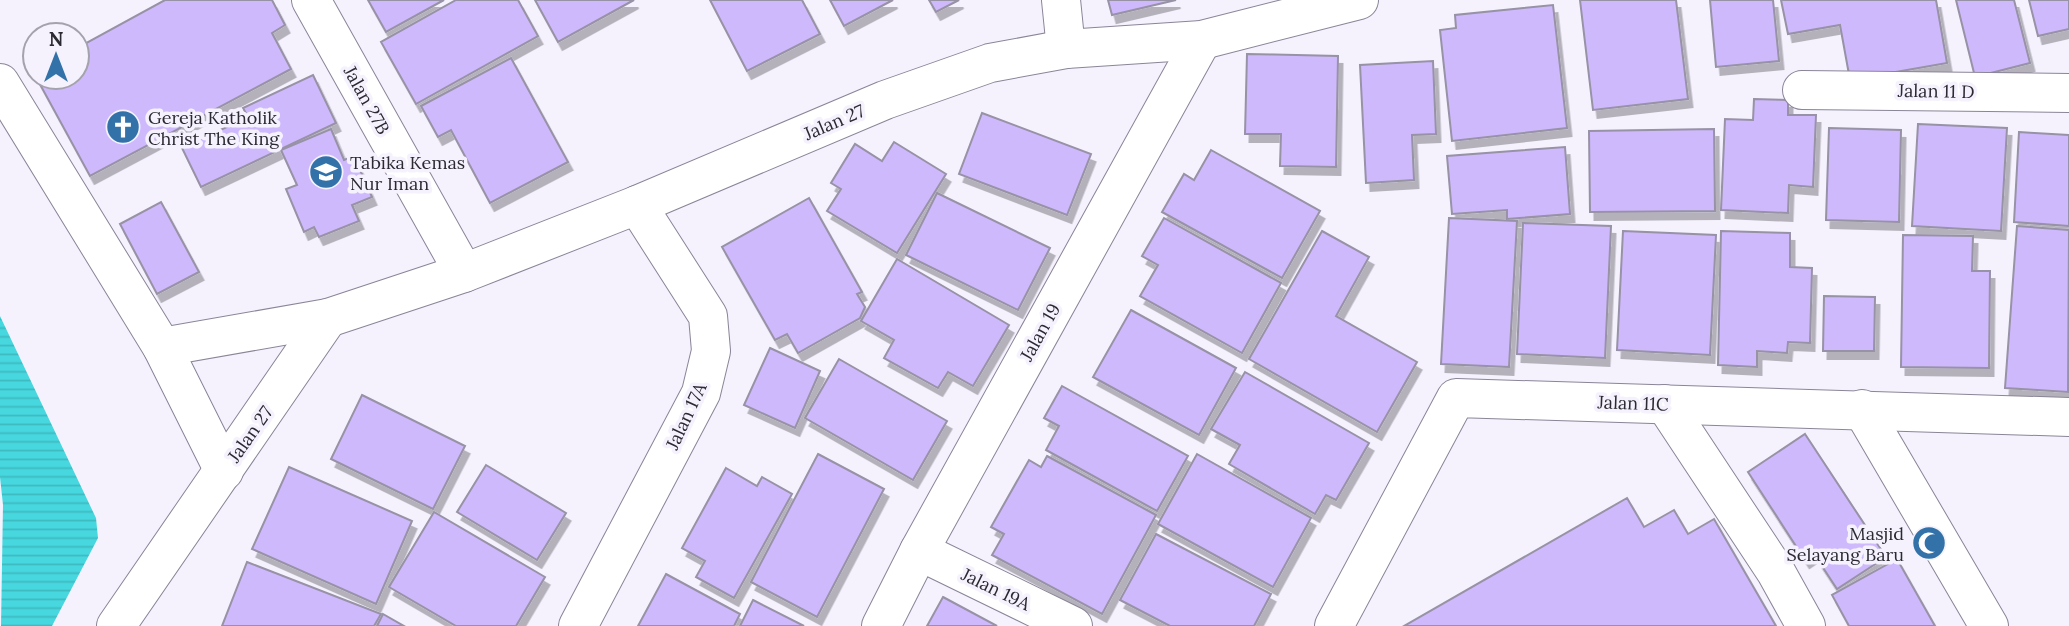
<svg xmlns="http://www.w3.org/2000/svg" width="2069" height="626" font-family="Lora,serif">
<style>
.water{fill:url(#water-rules)}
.building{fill:#ceb9fd;stroke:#9792a5;stroke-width:2;filter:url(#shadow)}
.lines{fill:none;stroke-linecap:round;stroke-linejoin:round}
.minor-casing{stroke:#8a8597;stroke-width:40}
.minor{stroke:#fff;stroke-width:38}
.labels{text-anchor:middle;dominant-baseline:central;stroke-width:7;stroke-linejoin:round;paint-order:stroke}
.street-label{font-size:18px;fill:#2b2931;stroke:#f5f2fe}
.poi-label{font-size:18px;fill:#2b2931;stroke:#f5f2fe;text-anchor:start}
</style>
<defs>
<pattern id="water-rules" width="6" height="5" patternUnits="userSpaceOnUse" patternTransform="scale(1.75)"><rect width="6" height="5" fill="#47d8df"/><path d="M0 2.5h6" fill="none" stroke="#3eb9c0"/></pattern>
<filter id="shadow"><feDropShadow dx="4.5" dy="8" stdDeviation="0" flood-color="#0004"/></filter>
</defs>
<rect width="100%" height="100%" fill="#f5f2fe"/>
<polygon class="water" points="0,316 96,518 98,538 52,626 1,626 3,505 0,477"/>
<g class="building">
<polygon points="165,0 272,0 285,25 272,33 291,69 90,176 36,77 77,77 77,48"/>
<polygon points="368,0 444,0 386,32"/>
<polygon points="456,0 518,0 538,36 416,104 381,42"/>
<polygon points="535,0 634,0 558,42"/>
<polygon points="710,0 802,0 820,34 747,71"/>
<polygon points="830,0 893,0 844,26"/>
<polygon points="929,0 959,0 936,12"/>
<polygon points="1108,0 1176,0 1112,15"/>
<polygon points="1580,0 1676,0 1688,99 1593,110"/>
<polygon points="1710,0 1773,0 1779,61 1716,67"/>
<polygon points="1781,0 1936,0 1947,63 1850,80 1840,25 1788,34"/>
<polygon points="1956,0 2014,0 2030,63 1975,77"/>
<polygon points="2029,0 2069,0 2069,29 2038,36"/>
<polygon points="1553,5 1567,128 1452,141 1440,30 1456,28 1455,15"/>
<polygon points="1247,54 1338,56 1336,167 1280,166 1281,134 1245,134"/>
<polygon points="511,58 568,162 490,203 451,130 438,137 421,106"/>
<polygon points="1433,61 1436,134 1412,135 1414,180 1366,183 1360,65"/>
<polygon points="313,75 336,123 201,187 182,148 248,117 243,108"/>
<polygon points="1754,99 1788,100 1788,115 1816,115 1813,187 1789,185 1788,213 1721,210 1725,119 1753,120"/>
<polygon points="982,113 1091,154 1067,215 959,174"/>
<polygon points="1918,124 2007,128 2001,231 1912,226"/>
<polygon points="1829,128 1901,130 1899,222 1826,220"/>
<polygon points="331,129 344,160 354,156 372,197 352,205 359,221 319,237 314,227 304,232 286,189 297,185 281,150"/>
<polygon points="1714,129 1715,211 1590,212 1589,131"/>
<polygon points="2019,132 2069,135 2069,226 2014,222"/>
<polygon points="894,142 946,174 897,253 827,211 841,189 831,183 855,144 882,161"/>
<polygon points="1565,147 1570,214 1507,219 1507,210 1452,214 1447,156"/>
<polygon points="1211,150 1320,211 1282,278 1162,212 1184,174 1194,180"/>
<polygon points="937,193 1050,248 1018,310 906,255"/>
<polygon points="809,198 862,292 857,294 865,307 860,318 798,353 787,334 775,340 722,247"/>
<polygon points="161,202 199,272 157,294 120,224"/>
<polygon points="1164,218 1281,283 1242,353 1140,296 1158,265 1142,256"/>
<polygon points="1449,218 1517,221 1509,367 1441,364"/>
<polygon points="1523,223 1611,226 1605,358 1517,354"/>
<polygon points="2017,226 2069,230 2068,392 2005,388"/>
<polygon points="1322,231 1369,257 1336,316 1417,362 1377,432 1249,359"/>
<polygon points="1623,231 1716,235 1710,355 1617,350"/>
<polygon points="1721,231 1790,233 1790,267 1812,268 1810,343 1788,342 1787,353 1757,351 1757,367 1718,365"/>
<polygon points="1903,235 1973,236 1972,271 1990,271 1989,368 1901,367"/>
<polygon points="897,259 1009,325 973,386 948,372 938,388 884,358 894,340 861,321"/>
<polygon points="1824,296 1875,297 1874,351 1823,351"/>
<polygon points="1131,310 1236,368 1199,435 1093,377"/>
<polygon points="770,348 820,371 795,428 744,405"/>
<polygon points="839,359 947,421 913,480 805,418"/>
<polygon points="1245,372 1369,443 1336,500 1326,495 1315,514 1229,464 1240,445 1211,429"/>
<polygon points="1062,386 1188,456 1157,511 1046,450 1059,426 1044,418"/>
<polygon points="362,395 465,446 433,509 331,459"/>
<polygon points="1805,434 1886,557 1837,589 1814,554 1805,560 1748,472"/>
<polygon points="818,454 884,489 817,617 751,582"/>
<polygon points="1197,454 1311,518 1273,587 1158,524"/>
<polygon points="1047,456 1156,515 1102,614 992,555 1004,534 991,527 1029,460 1041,467"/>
<polygon points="486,465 566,513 537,560 457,512"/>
<polygon points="289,467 412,521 376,604 252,549"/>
<polygon points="726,468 757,486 762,477 792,494 734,598 696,577 705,561 682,548"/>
<polygon points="1627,498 1644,527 1674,510 1688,534 1714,519 1776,626 1404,626"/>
<polygon points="434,512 545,577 516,626 456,626 389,587"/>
<polygon points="1156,534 1271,594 1254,626 1170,626 1120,600"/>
<polygon points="1897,559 1935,626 1849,626 1832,595"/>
<polygon points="247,562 381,614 374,626 222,626"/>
<polygon points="666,574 740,614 734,626 638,626"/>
<polygon points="943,597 997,626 927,626"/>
<polygon points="753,600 804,626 740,626"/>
<polygon points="383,614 404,626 377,626"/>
</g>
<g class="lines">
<g class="minor-casing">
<g id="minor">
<polyline points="311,0 464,273"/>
<polyline points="1061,0 1066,49"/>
<polyline points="0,83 162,347 224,471"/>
<polyline points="1802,90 2069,93"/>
<polyline points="162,347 328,318 464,273 637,205 885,100 990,63 1066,49 1202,40 1359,0"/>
<polyline points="1665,404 1776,572 1806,626"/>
<polyline points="1862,409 1989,626"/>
<polyline points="919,551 1073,626"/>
<polyline points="116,626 328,318"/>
<polyline points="578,626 701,393 711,351 708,316 637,205"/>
<polyline points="881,626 919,551 1202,40"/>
<polyline points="1334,626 1456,398 2069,417"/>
</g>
</g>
<use href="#minor" class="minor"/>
</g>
<defs>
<g id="church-disc" transform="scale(1.75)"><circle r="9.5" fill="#3272a9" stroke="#f5f2fe"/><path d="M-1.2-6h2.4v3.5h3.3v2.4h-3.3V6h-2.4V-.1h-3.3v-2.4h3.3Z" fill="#fff"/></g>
<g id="school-disc" transform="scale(1.75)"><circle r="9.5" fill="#3272a9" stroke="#f5f2fe"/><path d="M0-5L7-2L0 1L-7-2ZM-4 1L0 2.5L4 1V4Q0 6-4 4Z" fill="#fff"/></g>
<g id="mosque-disc" transform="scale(1.75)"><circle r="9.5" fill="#3272a9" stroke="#f5f2fe"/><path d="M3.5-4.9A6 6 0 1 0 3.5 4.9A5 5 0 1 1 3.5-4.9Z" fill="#fff"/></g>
</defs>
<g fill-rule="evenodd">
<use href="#church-disc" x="123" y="127"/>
<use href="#school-disc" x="326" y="172"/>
<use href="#mosque-disc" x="1929" y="543"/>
</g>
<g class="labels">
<g class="street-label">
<text transform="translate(1936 91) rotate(1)">Jalan 11 D</text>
<text transform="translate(367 100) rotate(61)">Jalan 27B</text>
<text transform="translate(834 122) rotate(-23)">Jalan 27</text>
<text transform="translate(1040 332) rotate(-61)">Jalan 19</text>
<text transform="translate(1633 403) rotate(2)">Jalan 11C</text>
<text transform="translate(686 416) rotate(-65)">Jalan 17A</text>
<text transform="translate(250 434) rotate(-55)">Jalan 27</text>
<text transform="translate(996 589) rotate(26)">Jalan 19A</text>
</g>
<g class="poi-label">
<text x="148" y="117">Gereja Katholik<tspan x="148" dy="21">Christ The King</tspan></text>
<text x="350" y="162">Tabika Kemas<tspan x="350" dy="21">Nur Iman</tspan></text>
<text x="1904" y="533" text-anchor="end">Masjid<tspan x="1904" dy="21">Selayang Baru</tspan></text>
</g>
</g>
<g transform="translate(56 56)"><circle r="33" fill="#f5f2fe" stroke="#a4a2ac" stroke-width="2"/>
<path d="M0-5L12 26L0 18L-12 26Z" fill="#3272a9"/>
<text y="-10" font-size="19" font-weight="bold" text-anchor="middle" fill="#2b2931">N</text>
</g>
</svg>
